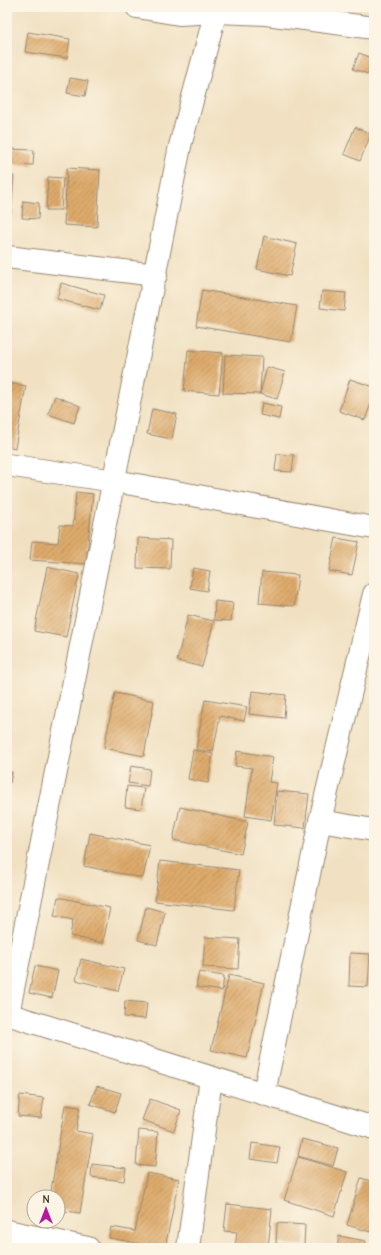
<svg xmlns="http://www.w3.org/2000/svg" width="381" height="1255" font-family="'Comic Neue',sans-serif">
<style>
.building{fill:url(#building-hatch)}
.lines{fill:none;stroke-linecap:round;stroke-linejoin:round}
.street-casing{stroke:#968670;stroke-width:24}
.street{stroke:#fff;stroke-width:22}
</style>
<defs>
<pattern id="building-hatch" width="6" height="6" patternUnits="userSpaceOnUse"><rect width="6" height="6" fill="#deab6c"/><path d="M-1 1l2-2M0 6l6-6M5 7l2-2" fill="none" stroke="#b58b58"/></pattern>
</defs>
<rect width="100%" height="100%" fill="#fcf5e5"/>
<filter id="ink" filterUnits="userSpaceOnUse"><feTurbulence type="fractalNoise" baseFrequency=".025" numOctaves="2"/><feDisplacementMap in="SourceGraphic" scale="8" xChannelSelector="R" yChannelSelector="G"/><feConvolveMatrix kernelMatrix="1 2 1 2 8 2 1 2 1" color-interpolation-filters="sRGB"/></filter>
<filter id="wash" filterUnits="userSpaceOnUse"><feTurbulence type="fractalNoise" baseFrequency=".012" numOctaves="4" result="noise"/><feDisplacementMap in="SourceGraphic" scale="16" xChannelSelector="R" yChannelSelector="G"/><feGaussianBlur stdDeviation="0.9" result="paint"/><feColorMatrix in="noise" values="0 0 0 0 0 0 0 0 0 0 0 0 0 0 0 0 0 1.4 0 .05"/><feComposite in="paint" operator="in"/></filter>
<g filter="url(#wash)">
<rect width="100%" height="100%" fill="#f1e1c2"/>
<g id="blocks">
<g class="building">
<polygon points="28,32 70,39 67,58 25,52"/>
<polygon points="359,53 374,59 374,76 353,69"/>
<polygon points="70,78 88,81 85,96 67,93"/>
<polygon points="355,127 371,134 360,161 344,154"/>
<polygon points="7,149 34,150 33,165 7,164"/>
<polygon points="67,168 100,170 97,227 64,225"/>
<polygon points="7,176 14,176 11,214 7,214"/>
<polygon points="48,177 63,178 61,210 46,210"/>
<polygon points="23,201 39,203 38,219 22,218"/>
<polygon points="264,236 297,244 290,276 257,269"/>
<polygon points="61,283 104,295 100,310 57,299"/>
<polygon points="202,290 297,306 291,342 196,326"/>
<polygon points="322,291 346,293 344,311 320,308"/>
<polygon points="188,350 223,353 219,394 184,391"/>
<polygon points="225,355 262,357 260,394 267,367 285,372 277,399 260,394 223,393"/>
<polygon points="350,379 374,387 374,395 365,420 339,411"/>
<polygon points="7,383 26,386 15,448 7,446"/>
<polygon points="55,396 80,406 74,423 48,414"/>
<polygon points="262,403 281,407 279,419 260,415"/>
<polygon points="152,409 177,414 172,439 147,434"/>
<polygon points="277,454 294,455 292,472 275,471"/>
<polygon points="76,492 93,494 86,564 30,560 32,541 58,543 60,525 73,526"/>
<polygon points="138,538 171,540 170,569 137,568"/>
<polygon points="336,538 359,542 352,575 329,571"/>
<polygon points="47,567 79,574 66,637 34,631"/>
<polygon points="193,568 210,571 207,591 190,588"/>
<polygon points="262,572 298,575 294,606 259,603"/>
<polygon points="215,601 233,603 231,621 214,620"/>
<polygon points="188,615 214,621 202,667 177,661"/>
<polygon points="7,644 10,644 8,660 7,660"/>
<polygon points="252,691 286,695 284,718 249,714"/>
<polygon points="115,693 154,701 144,756 104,748"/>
<polygon points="205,700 247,707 244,721 220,716 213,752 196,749"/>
<polygon points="193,750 213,754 208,783 188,779"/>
<polygon points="237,751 273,757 269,782 277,783 271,820 245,816 252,768 235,766"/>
<polygon points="131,766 150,769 148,786 128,783"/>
<polygon points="7,772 12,772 10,783 7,782"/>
<polygon points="127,786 144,788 141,809 125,807"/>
<polygon points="277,791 309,794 305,828 274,825"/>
<polygon points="180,807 248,822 241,854 173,840"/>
<polygon points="90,833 150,845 143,878 84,866"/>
<polygon points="160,861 239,870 234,910 155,901"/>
<polygon points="58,897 110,908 103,943 70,936 73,920 54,916"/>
<polygon points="146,907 165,912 157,945 138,940"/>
<polygon points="205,937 240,939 238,969 203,967"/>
<polygon points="350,953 370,954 368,987 349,986"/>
<polygon points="81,959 124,969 118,991 76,980"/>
<polygon points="35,966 58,971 52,998 29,993"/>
<polygon points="199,972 224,976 222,991 196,987"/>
<polygon points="229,975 264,983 247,1058 211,1050"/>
<polygon points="125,1001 147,1003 145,1019 124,1017"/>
<polygon points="97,1086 121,1093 115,1112 90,1104"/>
<polygon points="20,1095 44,1098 41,1118 18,1116"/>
<polygon points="150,1099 181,1110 174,1131 142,1120"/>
<polygon points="65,1105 80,1107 76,1131 93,1134 80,1213 58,1210 58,1197 50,1197"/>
<polygon points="139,1130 158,1132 155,1167 136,1165"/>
<polygon points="302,1139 338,1148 333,1166 298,1156"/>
<polygon points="252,1143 280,1147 277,1163 250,1159"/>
<polygon points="298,1157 347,1172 334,1216 284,1200"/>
<polygon points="92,1164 126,1168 124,1181 91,1177"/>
<polygon points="147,1173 179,1179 165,1248 109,1238 111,1227 135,1231"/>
<polygon points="361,1178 374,1182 374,1233 347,1225"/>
<polygon points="227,1204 272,1209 268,1248 235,1248 237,1232 224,1231"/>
<polygon points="277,1223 305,1225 304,1245 276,1244"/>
<polygon points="339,1236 366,1241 365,1248 337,1248"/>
</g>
</g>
</g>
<g filter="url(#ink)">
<use href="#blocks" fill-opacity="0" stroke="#968670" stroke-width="1"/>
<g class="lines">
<g class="street-casing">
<g id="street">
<polyline points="137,7 179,14 216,12 266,14 374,28"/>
<polyline points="7,257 156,275"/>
<polyline points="7,465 115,481 374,528"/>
<polyline points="320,821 374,830"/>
<polyline points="7,1014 374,1128"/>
<polyline points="8,1014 180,146 217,7"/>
<polyline points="264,1093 320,821 374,594"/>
<polyline points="7,1231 88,1248"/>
<polyline points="188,1248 211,1078"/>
</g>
</g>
<use href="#street" class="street"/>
</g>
</g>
<rect width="381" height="1255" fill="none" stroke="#fcf5e5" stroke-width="24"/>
<g transform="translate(46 1209)"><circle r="19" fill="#fcf5e5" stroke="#afa495"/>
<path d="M0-3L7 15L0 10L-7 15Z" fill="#b5179e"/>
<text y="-6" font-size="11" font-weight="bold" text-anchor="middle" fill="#3b2a1e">N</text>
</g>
</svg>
